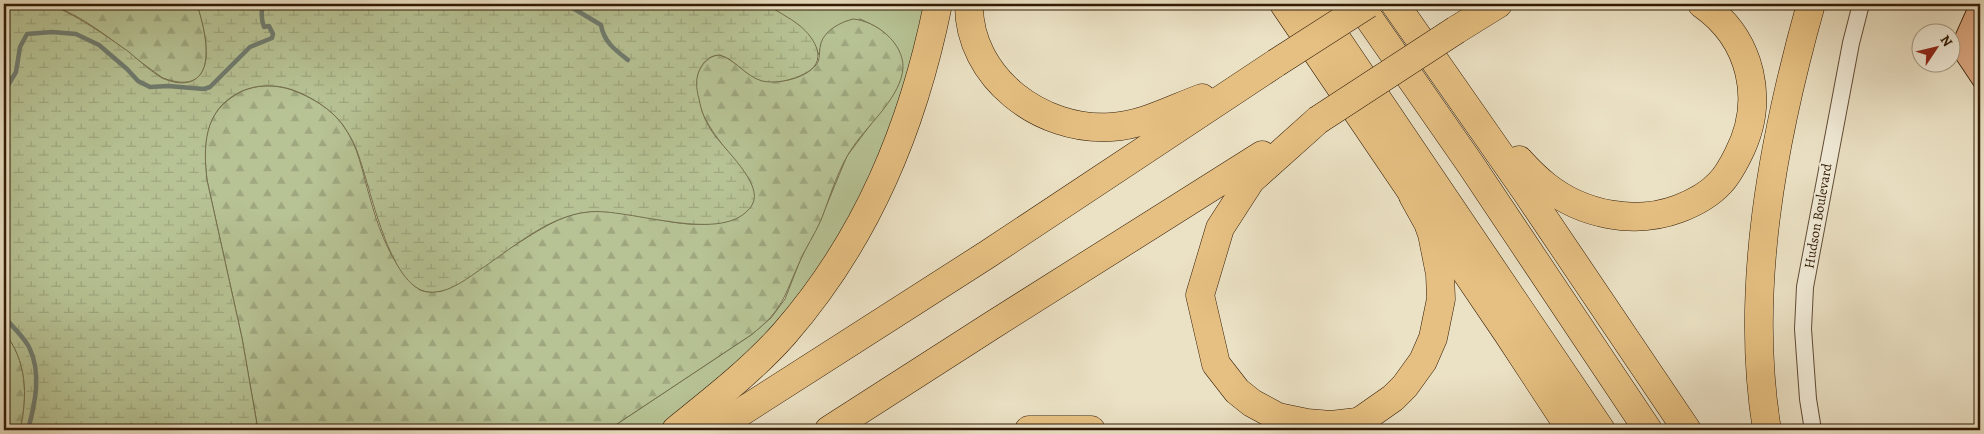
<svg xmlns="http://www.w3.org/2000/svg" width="1984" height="434" font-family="Alegreya,serif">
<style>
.green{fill:#b7c395;stroke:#746f4d}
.forest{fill:url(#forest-firs);stroke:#746f4d}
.wetland{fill:url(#wetland-marsh);stroke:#746f4d}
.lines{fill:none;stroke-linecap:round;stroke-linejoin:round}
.stream{stroke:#6f7c70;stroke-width:4.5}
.building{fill:#dda881;stroke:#311b05}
.minor-casing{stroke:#604c35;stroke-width:18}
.motorway-casing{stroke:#311b05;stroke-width:29}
.minor{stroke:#f2ecd9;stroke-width:16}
.motorway{stroke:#e6c082;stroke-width:28}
.motorway-bridge-casing{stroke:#311b05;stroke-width:29;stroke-linecap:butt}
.motorway-bridge{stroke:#e6c082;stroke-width:28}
.labels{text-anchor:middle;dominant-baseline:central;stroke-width:4;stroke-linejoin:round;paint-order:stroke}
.street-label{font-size:14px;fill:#311b05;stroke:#f2ecd9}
</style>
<defs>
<pattern id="forest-firs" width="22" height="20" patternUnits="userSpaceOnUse" patternTransform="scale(1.25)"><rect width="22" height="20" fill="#b7c395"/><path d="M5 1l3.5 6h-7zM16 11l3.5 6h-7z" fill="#9ea77f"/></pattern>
<pattern id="wetland-marsh" width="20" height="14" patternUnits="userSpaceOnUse" patternTransform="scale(1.25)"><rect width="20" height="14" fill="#b7c395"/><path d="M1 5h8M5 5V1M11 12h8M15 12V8" fill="none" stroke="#9ea77f"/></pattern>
</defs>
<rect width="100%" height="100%" fill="#ebe1c4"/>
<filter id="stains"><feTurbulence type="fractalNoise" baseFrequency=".004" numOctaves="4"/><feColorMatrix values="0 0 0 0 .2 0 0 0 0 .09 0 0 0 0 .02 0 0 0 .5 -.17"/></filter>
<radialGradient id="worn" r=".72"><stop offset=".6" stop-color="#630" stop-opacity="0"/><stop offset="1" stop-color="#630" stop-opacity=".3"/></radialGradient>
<path class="green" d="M767 4H930L878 175 790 314 665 430H608L751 335 771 318 785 299 801 258 820 221 847 156 886 104 901 76C894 42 894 34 860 19 837 29 823 28 819 55 807 24 790 23 767 4Z"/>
<g class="forest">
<path d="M49 4H197C208 37 220 99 163 78 126 53 92 19 49 4Z"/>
<path d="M853 19C876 21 904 43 903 68 901 96 870 123 855 144 838 167 831 195 821 220 815 234 806 247 800 261 784 296 784 309 751 335L608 430H258L242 338 207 180C203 144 203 114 237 94 253 84 275 84 292 90 311 97 330 108 342 124 359 146 362 172 370 198 377 223 387 253 404 274 408 279 413 286 420 290 427 293 434 292 442 291 465 277 487 263 510 248 534 234 557 216 585 212 637 204 682 239 737 217L750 181C732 153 679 105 701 67 706 60 712 55 720 55 736 60 745 76 762 80 778 85 809 78 818 62 820 57 819 49 821 43 825 30 841 22 853 19Z"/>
<path d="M4 332C27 360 28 396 20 430H4Z"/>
</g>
<path class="wetland" d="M6 4H49L54 6C81 18 105 35 129 52 140 61 150 71 162 78 171 82 183 85 192 81 217 70 203 24 197 4H767C777 12 789 17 799 25 816 39 829 62 804 74 792 80 776 84 762 81 745 76 736 60 720 55 711 55 705 60 701 67 695 77 696 88 699 99 701 110 705 121 711 130 722 148 765 184 752 205 726 247 628 207 588 212 549 216 515 246 484 267 469 277 449 294 429 292 389 289 370 185 358 154 355 144 349 134 343 125 331 109 312 97 293 90 275 84 255 84 238 93 204 111 203 146 207 180L242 338 258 430H20C28 396 27 360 4 332V6Z"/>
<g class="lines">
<g class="stream">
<path d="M560 4H566L601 25C604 42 615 50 628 60"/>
<path d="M4 92 16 72 20 47 27 34 52 32 76 34 99 45 127 69 138 81 150 87 168 86 204 89 210 87 250 47 272 38 273 34 269 26 264 27C261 19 261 12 263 4"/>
<path d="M4 317C12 326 23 336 29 347 42 373 35 404 28 430"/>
</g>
</g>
<polygon class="building" points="1969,4 1980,4 1980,95 1952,53 1952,42"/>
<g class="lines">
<g class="minor-casing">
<polyline id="minor" points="1813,430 1808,399 1803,329 1805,287 1851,43 1861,4"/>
</g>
<g class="motorway-casing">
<g id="motorway">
<path d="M969 4C968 78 1042 132 1111 127 1144 125 1172 109 1202 98"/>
<polyline points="1284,4 1508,334 1571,430"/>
<polyline points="1313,4 1601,430"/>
<polyline points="1359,4 1471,165 1648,430"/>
<polyline points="1395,4 1527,193 1687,430"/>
<polyline points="1456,30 1498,4"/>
<polyline points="1318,120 1251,180 1220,228 1200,295 1216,364 1237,391 1252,403 1278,417 1307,423 1331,425 1357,422 1363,419 1393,398 1405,386 1423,361 1433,338 1441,299 1440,274 1432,234 1428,223 1413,196"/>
<path d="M1519 160C1527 169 1536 178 1546 186 1583 215 1635 225 1678 209 1694 203 1708 196 1720 183 1728 175 1733 165 1738 155 1766 101 1752 39 1702 4"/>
<path d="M676 430C713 400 752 370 784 334 867 239 913 127 938 4"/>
<polyline points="713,430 988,254 1276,63"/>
<polyline points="829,430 991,326 1262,155"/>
<polyline points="1029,430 1091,430"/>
<path d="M1767 430C1744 290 1773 139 1811 4"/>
</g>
</g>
<use href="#minor" class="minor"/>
<use href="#motorway" class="motorway"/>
<g class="motorway-bridge-casing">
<g id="motorway-bridge">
<polyline points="1276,63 1368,4"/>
<polyline points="1318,120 1456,30"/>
</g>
</g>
<use href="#motorway-bridge" class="motorway-bridge"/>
</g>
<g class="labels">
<g class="street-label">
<text transform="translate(1818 216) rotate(-80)">Hudson Boulevard</text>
</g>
</g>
<rect width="1984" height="434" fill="none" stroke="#ebe1c4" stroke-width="20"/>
<rect x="5" y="5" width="1974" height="424" fill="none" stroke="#311b05" stroke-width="2.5"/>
<rect x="10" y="10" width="1964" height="414" fill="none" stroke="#311b05"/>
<g transform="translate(1936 48) rotate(55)"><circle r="24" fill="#f2ecd9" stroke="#a59884"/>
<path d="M0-4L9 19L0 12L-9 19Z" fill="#8f2418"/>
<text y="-8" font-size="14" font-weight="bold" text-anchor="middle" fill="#311b05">N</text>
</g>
<rect width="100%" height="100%" filter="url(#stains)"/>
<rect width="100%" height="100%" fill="url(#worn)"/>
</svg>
